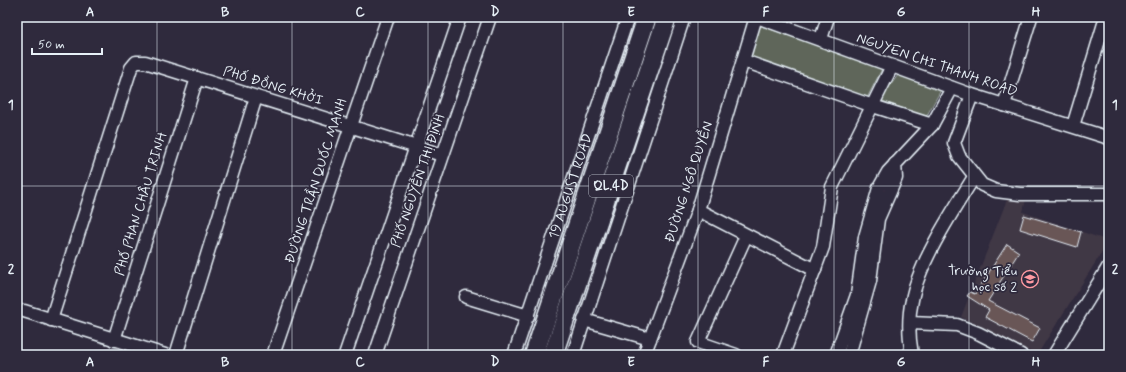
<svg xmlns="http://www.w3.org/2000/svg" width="1126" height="372" font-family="Mynerve,sans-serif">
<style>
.built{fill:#403745}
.green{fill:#5e665a;stroke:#a3aca9}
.building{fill:#695657;stroke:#e8f1f8}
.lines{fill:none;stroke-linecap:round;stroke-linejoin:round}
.minor-casing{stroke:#e8f1f8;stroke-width:15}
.highway-casing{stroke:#e8f1f8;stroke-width:21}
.minor{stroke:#2f2a3d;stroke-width:12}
.highway{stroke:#2f2a3d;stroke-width:18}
.grid{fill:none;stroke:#e8f1f8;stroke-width:1;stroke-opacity:0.55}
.labels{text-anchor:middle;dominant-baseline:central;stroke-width:3.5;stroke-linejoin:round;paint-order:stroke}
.shield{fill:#2f2a3d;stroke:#b0b5c0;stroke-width:1}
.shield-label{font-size:13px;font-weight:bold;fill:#e8f1f8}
.street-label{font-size:14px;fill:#e8f1f8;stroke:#2f2a3d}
.poi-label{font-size:14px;fill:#e8f1f8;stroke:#2f2a3d;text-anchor:end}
.neatline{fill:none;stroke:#e8f1f8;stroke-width:1.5}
.grid-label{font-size:13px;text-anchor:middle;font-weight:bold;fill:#e8f1f8}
</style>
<rect width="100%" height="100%" fill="#2f2a3d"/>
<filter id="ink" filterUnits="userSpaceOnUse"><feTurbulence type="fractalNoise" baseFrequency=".025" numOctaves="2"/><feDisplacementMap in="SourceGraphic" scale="8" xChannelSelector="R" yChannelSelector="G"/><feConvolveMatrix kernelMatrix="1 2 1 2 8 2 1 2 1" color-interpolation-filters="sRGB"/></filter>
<g filter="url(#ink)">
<polygon class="built" points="1008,197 1026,199 1023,212 1109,241 1037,355 961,317"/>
<g class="green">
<polygon points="758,25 883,67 867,98 747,59"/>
<polygon points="898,75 942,88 926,117 880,100"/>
</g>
<g class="building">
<polygon points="1024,215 1081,232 1077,247 1020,229"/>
<polygon points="1007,244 1019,252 988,301 1040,328 1032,342 985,317 989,310 967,296 970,292 975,294"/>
</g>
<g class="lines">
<g class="minor-casing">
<g id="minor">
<polyline points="757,17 972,95 1109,138"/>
<polyline points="821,39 828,17"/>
<polyline points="744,61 873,106 932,125"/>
<polyline points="972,95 954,143 959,156 982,185 996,191 1020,194 1109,194"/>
<polyline points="1004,105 1031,17"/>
<polyline points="1073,126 1106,17"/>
<polyline points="698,210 815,270"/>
<polyline points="466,297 528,316"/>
<polyline points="24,311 165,355"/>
<polyline points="51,320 131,68 136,62 145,62 442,155"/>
<polyline points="584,320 650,339"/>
<polyline points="910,323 957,325 978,333 1021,355"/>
<polyline points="114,340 197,78"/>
<polyline points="176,355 256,97"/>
<polyline points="273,355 388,17"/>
<polyline points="345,355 460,17"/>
<polyline points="375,355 490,17"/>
<path id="s1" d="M514 355 628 17"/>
<polyline points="573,355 684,17"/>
<polyline points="644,355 698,210 756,17"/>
<polyline points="736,355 698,342 746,236"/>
<polyline points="783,355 823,247 832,187 892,66"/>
<polyline points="836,355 857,295 865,237 879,188 888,172 932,125 952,88"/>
<polyline points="849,355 870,281 878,219 896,178 895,164"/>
<path d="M912 355C909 338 908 317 912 300 918 264 954 209 974 177"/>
<polyline points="1054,355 1109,266"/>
</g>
</g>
<g class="highway-casing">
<g id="highway">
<polyline points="534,355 647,17"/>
<polyline points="553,355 667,17"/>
</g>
</g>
<use href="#minor" class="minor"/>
<use href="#highway" class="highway"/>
</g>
</g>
<path class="grid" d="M157 17V355M292 17V355M428 17V355M563 17V355M698 17V355M834 17V355M969 17V355M17 186H1109"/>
<defs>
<g id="school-ring" transform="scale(0.9)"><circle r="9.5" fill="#2f2a3d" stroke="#ff9aa2" stroke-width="1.5"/><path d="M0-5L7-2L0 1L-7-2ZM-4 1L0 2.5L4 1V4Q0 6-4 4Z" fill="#ff9aa2"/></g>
</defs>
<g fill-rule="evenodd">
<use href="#school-ring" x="1030" y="279"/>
</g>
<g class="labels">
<rect class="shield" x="589" y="175" width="44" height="22" rx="3"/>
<g class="shield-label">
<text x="611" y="186">QL.4D</text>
</g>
<g class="street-label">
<text transform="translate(937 65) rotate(19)">NGUYEN CHI THANH ROAD</text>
<text transform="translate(273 86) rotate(17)">PHỐ ĐỒNG KHỞI</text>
<text transform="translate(316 181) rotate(-72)">ĐƯỜNG TRẦN QUỐC MẠNH</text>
<text transform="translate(418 181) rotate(-71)">PHỐ NGUYỄN THỊ ĐỊNH</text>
<text transform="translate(689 182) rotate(-72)">ĐƯỜNG NGÔ QUYỀN</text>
<text stroke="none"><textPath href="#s1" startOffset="178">19 AUGUST ROAD</textPath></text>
<text transform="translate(141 204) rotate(-73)">PHỐ PHAN CHÂU TRINH</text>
</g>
<g class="poi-label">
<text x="1017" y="271">Trường Tiểu<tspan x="1017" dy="16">học số 2</tspan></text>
</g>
</g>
<rect width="1126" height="372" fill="none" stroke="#2f2a3d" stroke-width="44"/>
<path d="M32 48v6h70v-6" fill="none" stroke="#e8f1f8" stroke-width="2"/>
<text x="38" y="48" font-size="12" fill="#e8f1f8" stroke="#2f2a3d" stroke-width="3" paint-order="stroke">50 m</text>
<rect x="22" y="22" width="1082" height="328" class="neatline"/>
<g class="grid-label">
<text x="90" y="16">A</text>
<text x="225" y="16">B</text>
<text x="360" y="16">C</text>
<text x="495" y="16">D</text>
<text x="631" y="16">E</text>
<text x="766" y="16">F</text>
<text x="901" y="16">G</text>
<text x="1036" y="16">H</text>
<text x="11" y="109">1</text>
<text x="1115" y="109">1</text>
<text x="11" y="273">2</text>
<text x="1115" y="273">2</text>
<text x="90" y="366">A</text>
<text x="225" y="366">B</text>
<text x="360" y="366">C</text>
<text x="495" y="366">D</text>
<text x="631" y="366">E</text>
<text x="766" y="366">F</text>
<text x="901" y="366">G</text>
<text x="1036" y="366">H</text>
</g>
</svg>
